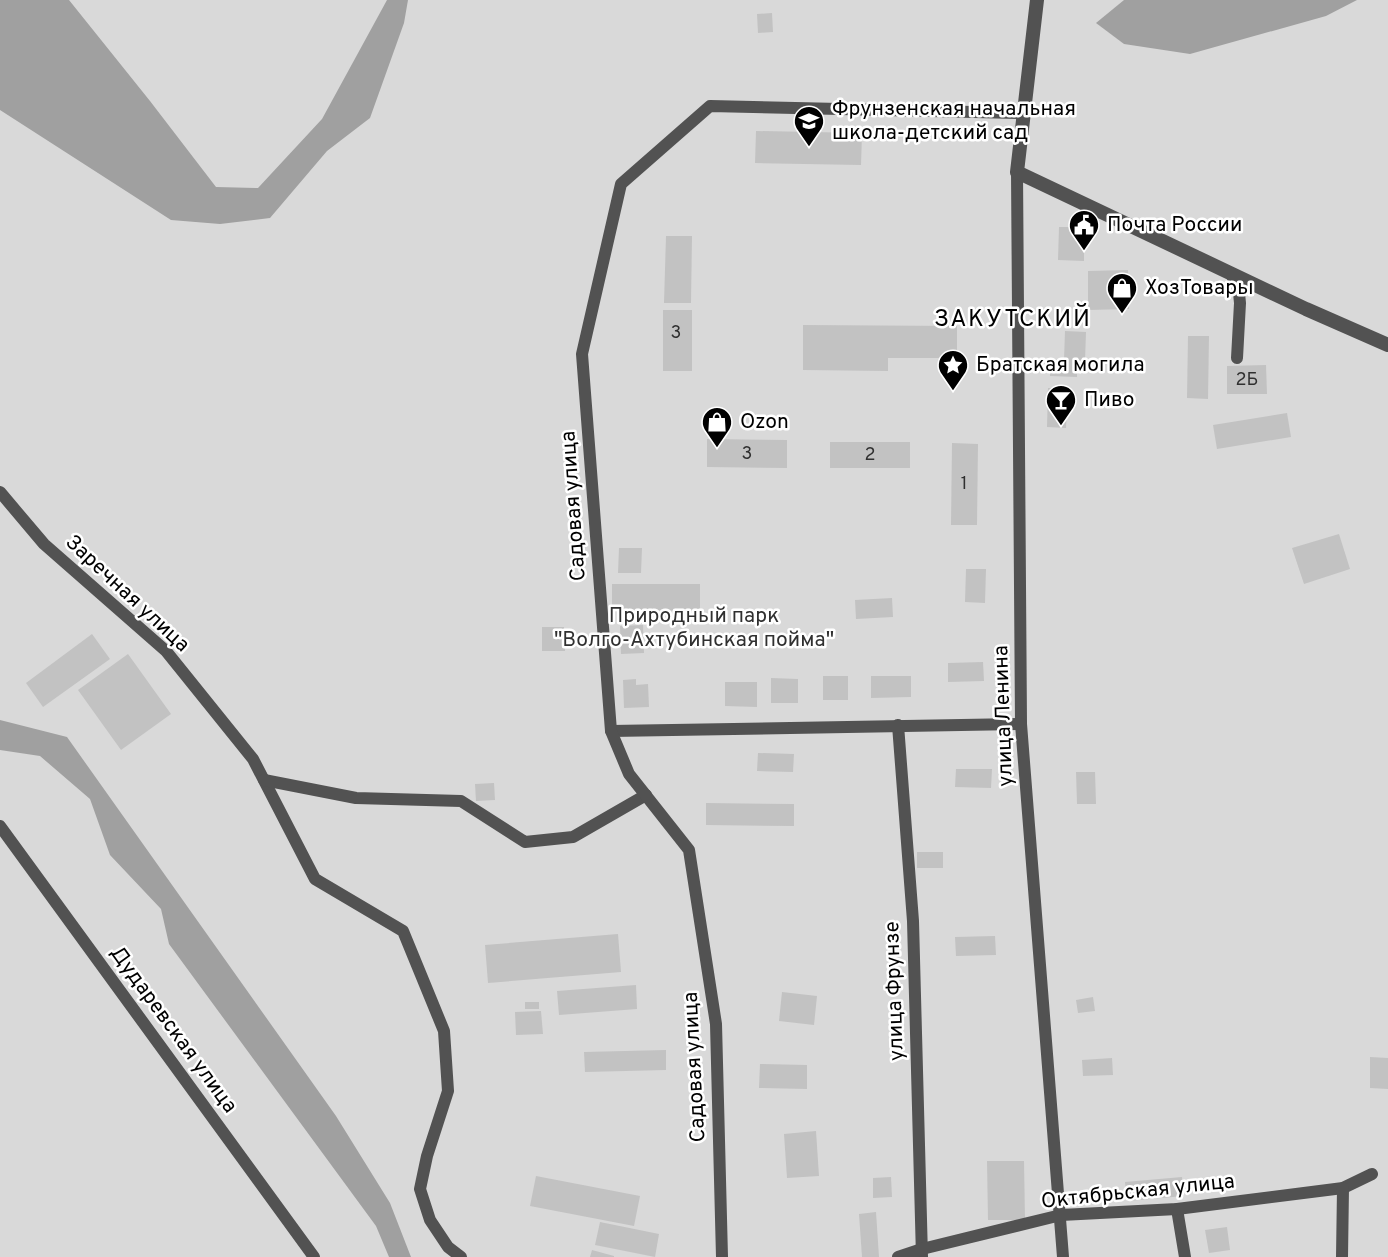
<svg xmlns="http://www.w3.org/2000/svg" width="1388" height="1257" font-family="Overpass,sans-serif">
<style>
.green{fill:#d9d9d9}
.water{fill:#a0a0a0}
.building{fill:#c2c2c2}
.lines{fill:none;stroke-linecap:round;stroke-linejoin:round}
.minor{stroke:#525252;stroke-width:12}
.tertiary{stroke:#525252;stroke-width:14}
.labels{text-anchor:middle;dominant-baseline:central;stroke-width:5;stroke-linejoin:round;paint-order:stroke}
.number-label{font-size:18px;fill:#303030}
.poi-label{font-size:21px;fill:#000;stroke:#fff;text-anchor:start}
.street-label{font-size:21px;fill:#000;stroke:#fff}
.park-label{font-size:21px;fill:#303030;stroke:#fff}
.quarter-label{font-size:24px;letter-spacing:2px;fill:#000;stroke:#fff}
</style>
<rect width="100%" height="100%" fill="#fff"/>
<rect class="green" x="0" y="0" width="1388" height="1257"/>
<g class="water">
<polygon points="0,0 69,0 150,101 216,187 258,188 322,119 387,0 408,0 404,23 370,118 327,151 270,218 220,224 171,220 0,110"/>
<polygon points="1124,0 1357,0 1326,16 1190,54 1124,44 1096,23"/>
<polygon points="0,720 67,737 336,1116 390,1203 411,1257 389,1257 376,1226 169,944 161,909 110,855 90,799 40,756 0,750"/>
</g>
<g class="building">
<polygon points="772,13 773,32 758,33 757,14"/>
<polygon points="756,131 862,133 861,165 755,163"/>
<polygon points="1059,227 1084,227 1084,261 1058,260"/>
<polygon points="666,236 692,236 691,303 664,303"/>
<polygon points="1128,270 1129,309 1088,310 1088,271"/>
<rect x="663" y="310" width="29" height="61"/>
<polygon points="803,325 957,326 957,358 888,358 888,371 803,370"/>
<polygon points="1065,331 1086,332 1085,361 1077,360 1077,377 1050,376 1050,359 1064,360"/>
<polygon points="1188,336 1209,336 1208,399 1187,398"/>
<polygon points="1266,365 1267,394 1227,394 1227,366"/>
<polygon points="1048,388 1068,388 1066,428 1047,427"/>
<polygon points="1287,413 1291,437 1217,449 1213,425"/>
<polygon points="707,439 787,440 787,468 707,467"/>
<rect x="830" y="442" width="80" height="26"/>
<polygon points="952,443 978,444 977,525 951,525"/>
<polygon points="1339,534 1350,569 1304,584 1292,548"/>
<polygon points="619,548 642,548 641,573 618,573"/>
<polygon points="966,569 986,569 985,603 965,602"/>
<polygon points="612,584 700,584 700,611 612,610"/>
<polygon points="892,598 893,617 856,619 855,600"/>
<polygon points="643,625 644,653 621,654 620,626"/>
<polygon points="542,627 564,627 565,651 542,651"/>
<polygon points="92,634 110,659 43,707 26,683"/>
<polygon points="128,654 171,714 121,750 78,690"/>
<polygon points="983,662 984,681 948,682 948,663"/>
<rect x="823" y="676" width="25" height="24"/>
<polygon points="871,676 911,676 911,697 871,698"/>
<polygon points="771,678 798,679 798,703 771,703"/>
<polygon points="636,679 636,685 648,684 649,707 624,708 623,680"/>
<polygon points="725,682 757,682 757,707 725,706"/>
<polygon points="758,753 794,754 793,772 757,771"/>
<polygon points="956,769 992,769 991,788 955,787"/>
<polygon points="1076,772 1095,772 1096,804 1077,804"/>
<polygon points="494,783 495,800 476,801 475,784"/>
<polygon points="706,803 794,804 794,826 706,825"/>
<rect x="917" y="852" width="26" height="16"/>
<polygon points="618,934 621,972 488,983 485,945"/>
<polygon points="995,936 996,955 956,956 955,937"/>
<polygon points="636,985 637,1009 559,1015 557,991"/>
<polygon points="782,992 817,996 814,1025 779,1021"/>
<polygon points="1093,997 1095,1011 1078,1013 1076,1000"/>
<rect x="525" y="1002" width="14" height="7"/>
<polygon points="541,1011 543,1034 516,1035 515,1012"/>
<polygon points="666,1050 666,1070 585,1072 584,1052"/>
<polygon points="1370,1057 1388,1058 1388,1089 1370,1088"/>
<polygon points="1112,1058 1113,1075 1083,1076 1082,1060"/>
<polygon points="760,1064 807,1065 807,1089 759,1088"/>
<polygon points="816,1131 819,1176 787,1178 784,1134"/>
<polygon points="987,1161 1024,1161 1025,1220 988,1220"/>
<polygon points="536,1176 640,1196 634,1226 530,1206"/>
<polygon points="891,1177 892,1197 873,1198 873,1178"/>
<polygon points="1182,1177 1184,1196 1127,1201 1125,1182"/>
<polygon points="876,1212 879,1257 862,1257 859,1214"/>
<polygon points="600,1222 659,1234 655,1257 595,1245"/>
<polygon points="1227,1227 1230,1250 1209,1253 1205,1230"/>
<polygon points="592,1250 614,1256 614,1257 590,1257"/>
</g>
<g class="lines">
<g class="minor">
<polyline points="1017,172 1021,724 1063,1257"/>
<polyline points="1231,273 1239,293 1240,303 1237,358"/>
<polyline points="0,492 44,544 166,651 253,759 315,879 403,931 444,1031 448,1091 427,1156 420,1189 430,1220 448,1247 461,1257"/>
<polyline points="898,725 913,921 922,1257"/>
<polyline points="611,731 1021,724"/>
<polyline points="264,780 356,798 461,801 525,842 573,837 646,795"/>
<polyline points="0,826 314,1257"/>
<polyline points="1177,1209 1185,1257"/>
<polyline points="722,1257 716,1024 689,850 629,774 611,731 582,354 621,184 710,106 1022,113"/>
<polyline points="898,1257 922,1249 1061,1215 1177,1209 1343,1188 1372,1174"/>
<polyline points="1342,1257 1343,1188"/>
</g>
<polyline class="tertiary" points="1037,0 1017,172 1306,309 1388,345"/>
</g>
<defs>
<g id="school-pin" transform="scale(1.575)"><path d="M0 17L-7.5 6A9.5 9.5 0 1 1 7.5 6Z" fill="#000" stroke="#fff"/><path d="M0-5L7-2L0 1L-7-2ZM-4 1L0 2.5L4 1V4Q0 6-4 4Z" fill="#fff"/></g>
<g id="civic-pin" transform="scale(1.575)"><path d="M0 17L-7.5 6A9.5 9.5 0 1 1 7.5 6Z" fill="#000" stroke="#fff"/><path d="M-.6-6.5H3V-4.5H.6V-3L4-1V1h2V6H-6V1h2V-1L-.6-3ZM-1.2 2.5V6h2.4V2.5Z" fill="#fff"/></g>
<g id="shop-pin" transform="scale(1.575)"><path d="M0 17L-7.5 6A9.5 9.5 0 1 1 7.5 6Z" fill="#000" stroke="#fff"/><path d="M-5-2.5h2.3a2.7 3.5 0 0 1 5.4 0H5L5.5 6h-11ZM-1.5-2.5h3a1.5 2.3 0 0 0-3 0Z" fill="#fff"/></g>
<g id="sight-pin" transform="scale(1.575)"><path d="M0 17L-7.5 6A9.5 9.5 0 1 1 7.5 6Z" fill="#000" stroke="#fff"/><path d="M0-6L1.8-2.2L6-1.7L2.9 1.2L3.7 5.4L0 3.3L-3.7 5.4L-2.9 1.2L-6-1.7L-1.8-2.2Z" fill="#fff"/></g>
<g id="bar-pin" transform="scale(1.575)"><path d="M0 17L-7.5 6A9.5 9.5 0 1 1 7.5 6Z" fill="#000" stroke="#fff"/><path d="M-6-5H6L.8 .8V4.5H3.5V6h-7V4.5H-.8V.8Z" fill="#fff"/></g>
</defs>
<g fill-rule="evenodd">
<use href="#school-pin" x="809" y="121"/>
<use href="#civic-pin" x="1084" y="225"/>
<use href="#shop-pin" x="1122" y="288"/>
<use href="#sight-pin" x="953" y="365"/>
<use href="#bar-pin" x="1061" y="400"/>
<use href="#shop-pin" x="717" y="422"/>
</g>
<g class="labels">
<g class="number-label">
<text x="676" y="333">3</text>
<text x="1247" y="380">2Б</text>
<text x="747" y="454">3</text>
<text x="870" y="455">2</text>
<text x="964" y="484">1</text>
</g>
<g class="poi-label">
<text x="832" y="109">Фрунзенская начальная<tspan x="832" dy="24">школа-детский сад</tspan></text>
<text x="1107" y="225">Почта России</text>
<text x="1145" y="288">ХозТовары</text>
<text x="976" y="365">Братская могила</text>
<text x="1084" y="400">Пиво</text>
<text x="740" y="422">Ozon</text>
</g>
<g class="street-label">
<text transform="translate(574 506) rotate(-94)">Садовая улица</text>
<text transform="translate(127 594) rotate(43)">Заречная улица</text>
<text transform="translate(1004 716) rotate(-92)">улица Ленина</text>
<text transform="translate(895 991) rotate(-92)">улица Фрунзе</text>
<text transform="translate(173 1030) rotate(54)">Дударевская улица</text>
<text transform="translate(695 1067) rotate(-93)">Садовая улица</text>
<text transform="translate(1138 1192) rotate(-6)">Октябрьская улица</text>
</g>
<g class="park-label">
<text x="694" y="616">Природный парк<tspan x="694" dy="24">"Волго-Ахтубинская пойма"</tspan></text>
</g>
<g class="quarter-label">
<text x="1013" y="320">ЗАКУТСКИЙ</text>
</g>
</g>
</svg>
